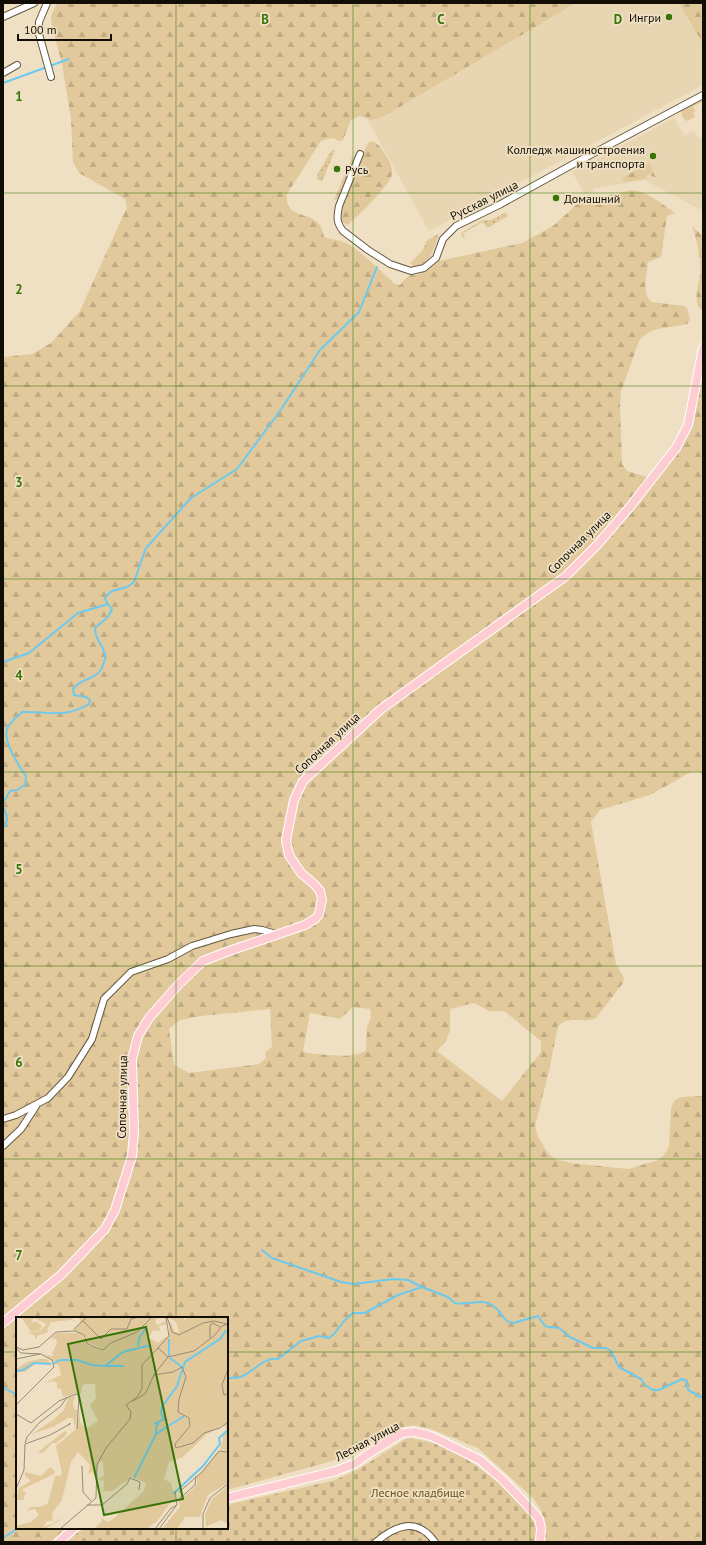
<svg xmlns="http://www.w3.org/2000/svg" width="706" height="1545" font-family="'PT Sans',sans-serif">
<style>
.built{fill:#e8d5b2}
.grass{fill:url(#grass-dots)}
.forest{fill:url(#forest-firs);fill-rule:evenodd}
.cemetery{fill:url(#cemetery-stones)}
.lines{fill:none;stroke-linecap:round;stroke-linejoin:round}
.stream{stroke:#6bcaee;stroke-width:2}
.minor-casing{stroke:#655840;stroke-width:8}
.major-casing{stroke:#fff;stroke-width:10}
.minor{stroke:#fff;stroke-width:6}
.major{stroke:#fecdd4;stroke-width:8}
.grid{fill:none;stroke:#397407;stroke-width:1;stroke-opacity:0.55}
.poi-dot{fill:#397407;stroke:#efe0c4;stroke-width:1.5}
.labels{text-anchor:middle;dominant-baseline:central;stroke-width:3.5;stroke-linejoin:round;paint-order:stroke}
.poi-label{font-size:12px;fill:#130e05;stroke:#efe0c4;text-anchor:end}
.street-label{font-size:12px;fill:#130e05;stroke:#efe0c4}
.park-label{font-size:12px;fill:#6c5119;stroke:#efe0c4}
.inset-river{fill:none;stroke:#6bcaee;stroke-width:2}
.inset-road{fill:none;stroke:#978c78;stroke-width:1}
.view{fill:#397407;fill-opacity:0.15;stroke:#397407;stroke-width:2}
.inset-edge{fill:none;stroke:#130e05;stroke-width:2}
.grid-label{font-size:13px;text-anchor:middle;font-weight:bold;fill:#397407;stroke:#efe0c4;stroke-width:3.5;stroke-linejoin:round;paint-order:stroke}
</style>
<defs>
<pattern id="grass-dots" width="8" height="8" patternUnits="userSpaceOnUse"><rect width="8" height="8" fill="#e1c99c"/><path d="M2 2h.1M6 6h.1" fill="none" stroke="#c0ab85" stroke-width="1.8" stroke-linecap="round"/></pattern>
<pattern id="forest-firs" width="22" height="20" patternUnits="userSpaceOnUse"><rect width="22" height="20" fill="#e1c99c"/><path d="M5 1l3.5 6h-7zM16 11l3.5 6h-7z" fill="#c0ab85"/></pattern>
<pattern id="cemetery-stones" width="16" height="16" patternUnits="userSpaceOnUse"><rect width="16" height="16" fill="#e1c99c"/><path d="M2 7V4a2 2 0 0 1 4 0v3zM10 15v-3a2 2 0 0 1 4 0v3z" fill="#c0ab85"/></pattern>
</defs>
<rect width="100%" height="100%" fill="#efe0c4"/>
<g class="built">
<polygon points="576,3 703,3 703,85 429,231 366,117 372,120 381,118"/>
<polygon points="674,118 684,136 694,131 699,139 702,137 703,140 703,210 697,208 645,180 593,189 593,192 584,193 572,172"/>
</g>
<g class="grass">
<polygon points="335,150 322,182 317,179 317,175 331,151"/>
<polygon points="352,157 355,162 341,198 334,200"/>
<polygon points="506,212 508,216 487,228 483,222 463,233 465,238 464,239 461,234 462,232 483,220 491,220"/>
</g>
<g class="forest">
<path d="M57 3H576L381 118 372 120 360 116 351 120 343 140 340 141 332 138 321 141 287 194C285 218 305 211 317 222 322 226 323 232 324 237 332 240 342 240 348 244 365 254 380 271 395 284L400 285 406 278 411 275H417L427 271 439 261 522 243 553 226 576 205 584 201 632 190C649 192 662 204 675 213L667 216 661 257 648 262C647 273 641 295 652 302L683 306 687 308 690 320 687 324C670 329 651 325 639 341L621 392 620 405 622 464 627 471 650 478 654 477 666 469 680 447 693 421 703 370V775L698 772H691L650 795 600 810 591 822 616 964 624 978 623 983 596 1018C583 1024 570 1015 558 1026L549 1071 535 1126 538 1136 547 1152 555 1159 571 1163 628 1169 658 1160 664 1155 669 1146 671 1108 675 1100 681 1097 703 1096V1542H544V1524L541 1510 532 1497 478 1448 431 1429 413 1425 398 1428 332 1461 227 1490V1318H17V1528H66L51 1542H3V357L32 354 51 343 80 311 127 207 125 199 79 173 73 162 71 119 62 64 52 26 51 16ZM474 1003 489 1011H504L541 1041V1052L502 1101 437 1051 446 1041 450 1030V1009ZM353 1007 370 1009 371 1017 367 1027 366 1050C355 1060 322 1054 307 1053L303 1051 310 1013 340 1019ZM270 1009 272 1047 265 1052 266 1058 259 1064 189 1073 174 1065 169 1029 180 1020 201 1016Z"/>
<polygon points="679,3 703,3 703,44"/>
<path d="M703 99V101L693 107 696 111 693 113 695 117 687 121C683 119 680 114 682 109Z"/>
<path d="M372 141C379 144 381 148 385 154 389 160 393 167 392 174 391 184 356 219 347 225L342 222 340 219 342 205 365 149 368 143Z"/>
<polygon points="649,163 656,178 648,174 644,179 624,182 622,178"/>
<path d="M692 226 703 236 702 309H700C693 301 699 285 700 275 702 259 697 241 692 226Z"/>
<path d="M439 234C434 250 432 261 415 267L410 263 423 250 427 240Z"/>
</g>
<path class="cemetery" d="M407 1438C418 1439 430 1442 440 1445 469 1457 518 1494 534 1521 538 1527 537 1535 537 1542H67L77 1533 86 1528H227V1505L335 1480 359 1469Z"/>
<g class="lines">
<g class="stream">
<polyline points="3,83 69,59"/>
<polyline points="3,662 29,653 78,613 108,604 105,599 107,595 112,591 127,587 134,582 146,548 191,498 237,469 280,411 320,350 359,312 377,267"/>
<path d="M3 803 10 791 17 790 25 785 26 776C19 766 3 742 7 729 10 722 16 717 22 712 48 711 64 719 89 704L90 700 86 697 74 695 73 689C82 678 88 681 97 674 102 671 106 659 105 654 102 642 95 641 95 628L108 617 112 609 108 604"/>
<path d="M3 806C6 813 10 821 3 828"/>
<polyline points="262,1250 272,1258 341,1282 354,1284 393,1279 408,1280 422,1287"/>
<path d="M227 1378C231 1378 236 1378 240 1377 254 1372 263 1357 278 1359L301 1341 319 1336 329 1338 334 1334 345 1320 353 1313H365L398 1295 422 1287 448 1297 455 1303C468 1306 481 1298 492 1305 501 1310 503 1322 513 1323L538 1316C548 1330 543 1326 559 1328L570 1337 593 1348H606L611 1351 619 1367 641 1379 645 1385 653 1390H659L682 1379 687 1381 688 1390 703 1398"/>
<polyline points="3,1387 17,1395"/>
<polyline points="3,1538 18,1528"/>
</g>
<g class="minor-casing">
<g id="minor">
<polyline points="47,3 39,22 39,34 51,77"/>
<polyline points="3,17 34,3"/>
<polyline points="3,73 17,65"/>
<path d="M360 154 339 206C337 217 336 222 343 231L368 250 390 264 411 271 424 268 436 258 443 239 456 226 499 205 577 162 703 95"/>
<polyline points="3,1119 16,1115 48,1098 68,1077 92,1039 104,999 131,972 168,959 192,946 231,934 254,929 262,930 276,934"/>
<polyline points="3,1146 21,1129 36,1106"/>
<path d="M376 1542C396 1525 417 1517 435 1542"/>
</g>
</g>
<g class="major-casing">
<g id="major">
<polyline points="3,1323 62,1274 105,1229 115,1210 132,1156 134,1131 132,1059 138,1036 149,1018 179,984 203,961 226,952 305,925 315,919 319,914 322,899 320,891 314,884 301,873 289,855 286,840 294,800 303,781 381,709 566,576 597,545 629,508 676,448 688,425 703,348"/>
<polyline points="227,1498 336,1471 354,1464 374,1450 402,1433 415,1432 431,1436 480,1460 502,1479 526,1504 539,1519 541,1528 540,1542"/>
<polyline points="59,1542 74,1528"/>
</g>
</g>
<use href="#minor" class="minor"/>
<use href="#major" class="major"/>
</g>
<path class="grid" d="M176 3V1318M353 3V1542M530 3V1542M3 193H703M3 386H703M3 579H703M3 772H703M3 966H703M3 1159H703M3 1352H17M227 1352H703M176 1528V1542"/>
<g class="poi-dot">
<circle cx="669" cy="17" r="4"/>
<circle cx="653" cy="156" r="4"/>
<circle cx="337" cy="169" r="4"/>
<circle cx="556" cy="198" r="4"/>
</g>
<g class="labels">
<g class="poi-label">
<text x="661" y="17">Ингри</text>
<text x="645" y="149">Колледж машиностроения<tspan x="645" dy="14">и транспорта</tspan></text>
<text x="345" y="169" text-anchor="start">Русь</text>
<text x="564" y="198" text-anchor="start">Домашний</text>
</g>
<g class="street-label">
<text transform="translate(484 200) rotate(-27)">Русская улица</text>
<text transform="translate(579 542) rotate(-45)">Сопочная улица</text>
<text transform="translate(327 743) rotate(-43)">Сопочная улица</text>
<text transform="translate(122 1097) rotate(-89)">Сопочная улица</text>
<text transform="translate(367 1441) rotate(-28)">Лесная улица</text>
</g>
<g class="park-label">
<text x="418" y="1492">Лесное кладбище</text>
</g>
</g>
<g transform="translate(16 1317)">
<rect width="212" height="212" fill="#efe0c4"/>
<path d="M5 0H53L63 6 56 3 35 5 31 13 32 15 21 19 20 23 18 18 12 16 24 14 31 7 18 1 15 5H21L26 9 24 13 15 15ZM137 0H141L139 6 142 8 149 4 150 0 151 7 143 9 145 17 144 14 137 13 133 21 142 26 153 18 154 3 159 15H163L160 5 152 0H168V3L173 0H212V134L204 132 207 123 206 117 211 112 208 108 191 117 167 140 153 145 148 162 155 166 160 183 155 185 141 204 130 212H78L86 204 85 201 92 205 97 202 128 174 130 166 116 160 96 174H87L88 164 82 162 88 159 87 145 83 144 79 160 76 154 72 157 74 148 62 135 55 145 46 183 36 196 37 204H31L27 210 36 207 39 205 40 204 48 201 29 212H0V209L15 205 23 198 19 192 10 194 15 190H24L32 186 39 159H44L46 156 40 129 60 112 64 95V105L70 112 82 104 74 88 80 81 79 67H69L66 69 65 76 47 80 45 72 41 71V66L37 64 29 66 45 58 43 49 30 38 38 39 36 36 41 27 40 22 35 21 40 16H62L66 18 72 28 85 33 111 19ZM23 42H31L35 47H19L9 55H0V52L11 45ZM60 79 57 85 58 92 62 93 59 112 57 101H52L37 110 16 117 37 103 48 93 52 81ZM49 114 51 115 49 119 40 126H36L27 136 22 135ZM202 135H212V166L192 178 184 200H169L161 212H146L164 190 162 183 175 174 181 167V160ZM34 150 39 154 38 157 7 172 6 174 10 175 7 183H0L3 171 15 164 9 159V155L25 159ZM212 169V207L205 203 190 210 189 198 195 183Z" fill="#e1c99c"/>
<path d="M63 0H135L122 13 87 32 71 25 70 20 57 13 64 6Z" fill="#e1c99c"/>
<path class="inset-river" d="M122 29 123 21 130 11M153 39V22M154 41 166 50M37 47 44 43H61L76 48 89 49 107 35 135 28M89 49H108M0 54 7 53 18 46 35 47M140 117V110L142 107 140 106 148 102 145 96 146 90 161 69 169 45 204 22 210 13M118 161 140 117 168 99M157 177 187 149 204 127 203 121 212 113"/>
<path class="inset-road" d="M151 0 156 15 163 18 187 6 198 4 211 7M67 4 85 22 95 12H111L115 2 122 0M58 12 71 0M194 21V8L197 6 204 10M0 30 7 33 23 30 40 15 59 14 68 18 71 26 76 29 87 33 95 26 121 15 136 0M0 31 5 36 25 37M142 31 152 40M0 42 24 37M212 52 206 68 208 78 212 77M137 59 152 40 178 34 199 18 206 9 212 7M117 84 129 77 138 58 157 55 166 50 170 60 163 82 162 95 173 101 174 109 159 127 160 131 177 126 188 116 204 111 212 105M0 88 38 50 36 43 25 37M0 97 15 106 43 84 60 77 63 79 61 112M9 126 11 120 23 106 45 89 51 80M66 149 67 175 75 184M0 172 8 153 9 127 34 118 54 107V106L52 108M163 175 186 155 203 134 212 135M162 183 179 168 180 159M71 188H86L111 167 114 161 124 165 123 173M44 212 80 181 81 148 90 131 114 102 115 95 110 88 121 80 126 72V48L153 19 150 0M139 212 155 191 161 188 159 174M143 212 160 189M187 212V197L194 181 212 167"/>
<path class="view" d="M130 10 167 182 88 198 52 27Z"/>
<rect width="212" height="212" class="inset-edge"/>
</g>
<g class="grid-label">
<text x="265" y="24">B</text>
<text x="441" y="24">C</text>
<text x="618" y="24">D</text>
<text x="19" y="101">1</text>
<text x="19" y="294">2</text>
<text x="19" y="487">3</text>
<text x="19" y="680">4</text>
<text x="19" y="874">5</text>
<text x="19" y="1067">6</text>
<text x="19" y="1260">7</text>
</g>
<rect width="706" height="1545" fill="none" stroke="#130e05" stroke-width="8"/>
<path d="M18 34v6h93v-6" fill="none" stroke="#130e05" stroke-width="2"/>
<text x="24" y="34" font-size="12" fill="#130e05" stroke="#efe0c4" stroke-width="3" paint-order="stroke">100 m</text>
</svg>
